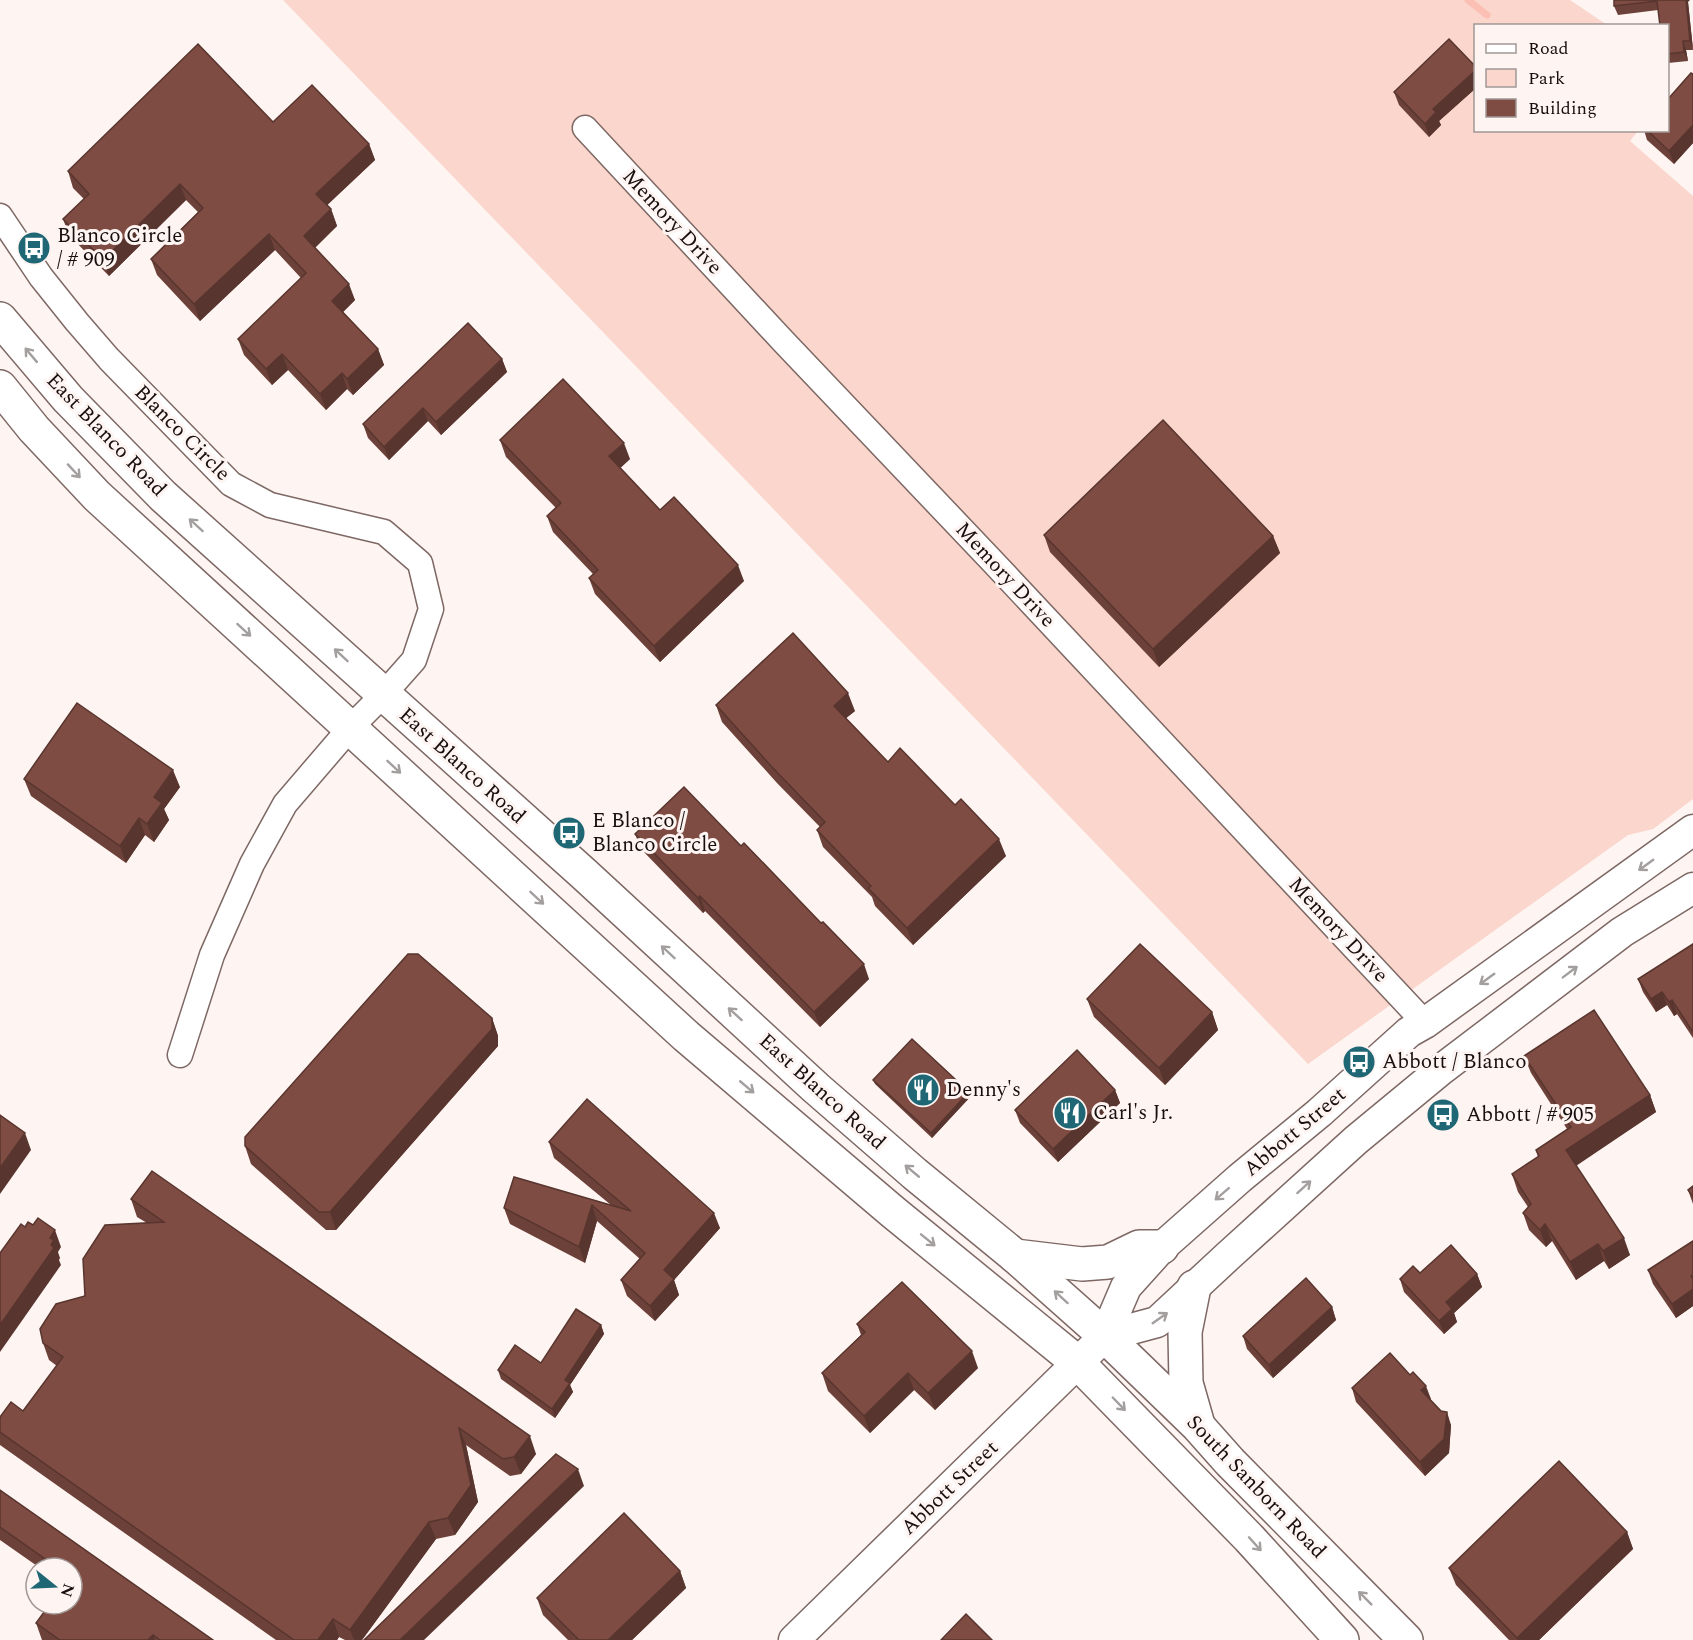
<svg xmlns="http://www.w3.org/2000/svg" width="1693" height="1640" font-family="Spectral,serif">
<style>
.green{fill:#fad6cd}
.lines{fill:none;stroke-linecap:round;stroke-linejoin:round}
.stream{stroke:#fbc0b3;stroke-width:7}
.minor-casing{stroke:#7d6864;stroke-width:27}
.major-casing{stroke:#7d6864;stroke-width:33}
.highway-casing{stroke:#7d6864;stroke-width:36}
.minor{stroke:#fff;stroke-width:24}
.major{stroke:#fff;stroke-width:30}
.highway{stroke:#fff;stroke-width:33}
.wall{fill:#6c4139}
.shaded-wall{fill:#58352e}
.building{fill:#7e4c42;stroke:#58352e;stroke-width:1.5}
.oneway{stroke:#a29f9e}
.labels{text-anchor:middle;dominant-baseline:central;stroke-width:6;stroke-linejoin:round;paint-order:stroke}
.street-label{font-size:21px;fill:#160f0d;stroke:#fef4f2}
.poi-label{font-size:21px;fill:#160f0d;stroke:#fef4f2;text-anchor:start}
</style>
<rect width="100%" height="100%" fill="#fef4f2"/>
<polygon class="green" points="283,0 1570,0 1607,25 1476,26 1476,130 1638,131 1630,141 1693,196 1693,799 1653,829 1628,835 1308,1064"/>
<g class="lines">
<polyline class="stream" points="1468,0 1487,15"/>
<g class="minor-casing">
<g id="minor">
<polyline points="585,128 783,341 994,563 1425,1023"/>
<polyline points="0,216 41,277 77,322 109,359 231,484 270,505 384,532 420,563 431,609 414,660 383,695 351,727 285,804 252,864 212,955 180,1055"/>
</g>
</g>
<g class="major-casing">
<g id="major">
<polyline points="1105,1336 1157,1322 1228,1256 1356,1140 1442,1069 1622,932 1693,888"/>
<polyline points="794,1640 1105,1336 1126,1287 1162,1247 1240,1178 1319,1113 1409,1032 1425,1023 1693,830"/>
</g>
</g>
<g class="highway-casing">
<g id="highway">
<polyline points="0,319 68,399 163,496 584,874 816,1088 915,1174 1015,1256 1105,1336 1198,1426 1230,1462 1406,1640"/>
<polyline points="0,387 34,429 97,496 686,1036 893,1212 1078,1363 1249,1538 1342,1640"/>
<polyline points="1015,1256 1082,1264 1108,1262 1139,1247 1162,1247"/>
<polyline points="1194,1287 1185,1332 1186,1383 1198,1425"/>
</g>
</g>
<use href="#minor" class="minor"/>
<use href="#major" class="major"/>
<use href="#highway" class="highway"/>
</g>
<g class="wall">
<polygon points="1614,0 1688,2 1693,50 1686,50 1688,61 1668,63 1668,26 1658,10 1618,15 1614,6"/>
<polygon points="1476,67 1476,88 1439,121 1441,125 1429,137 1399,105 1394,92"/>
<polygon points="1693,74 1693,143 1674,164 1647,140 1644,130 1668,130"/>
<polygon points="273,122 369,144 375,160 327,205 331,209 337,226 314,248 355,300 343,312 378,349 384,365 353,395 347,389 326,410 288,370 272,385 244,355 238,339 301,278 275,250 200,321 157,275 151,259 198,212 186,200 109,276 69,235 63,219 84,199 73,188 68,171"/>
<polygon points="502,359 507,372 441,435 428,421 389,460 368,438 363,424"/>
<polygon points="500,440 630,459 620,468 660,510 744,581 660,662 595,594 589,578 593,574 553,532 547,516 556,508 506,457"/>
<polygon points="1044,535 1273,536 1280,553 1159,667 1050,552"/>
<polygon points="716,705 855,711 846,718 888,762 955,805 1006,856 913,945 875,906 872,897 823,847 817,830 820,827 777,783 722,722"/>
<polygon points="24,779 180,787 164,809 169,820 154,842 145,835 126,863 31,796"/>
<polygon points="635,834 869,979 820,1027 705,911 703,913 641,849"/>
<polygon points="1693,944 1693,1038 1677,1014 1674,1016 1667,1005 1656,1012 1643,992 1638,979"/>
<polygon points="1087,999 1212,1012 1218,1030 1165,1085 1094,1017"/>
<polygon points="492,1018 498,1036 498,1046 336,1230 326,1230 251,1164 245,1146"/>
<polygon points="1524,1056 1650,1095 1656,1112 1576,1165 1630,1255 1609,1269 1604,1261 1576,1280 1552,1241 1546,1247 1529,1230 1523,1213 1528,1207 1518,1192 1512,1174 1538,1157 1536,1150 1567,1129 1531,1073"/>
<polygon points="873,1080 969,1092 971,1096 932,1138 875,1084"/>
<polygon points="1115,1090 1120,1103 1058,1162 1020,1123 1015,1110"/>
<polygon points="549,1142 720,1228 674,1280 679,1295 655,1321 627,1296 621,1280 640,1259 597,1221 585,1263 510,1224 504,1208 611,1205 554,1158"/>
<polygon points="1693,1186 1693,1204 1688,1190"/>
<polygon points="131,1199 536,1454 521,1474 510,1476 466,1445 478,1502 455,1535 436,1539 362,1640 345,1640 339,1637 337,1640 276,1640 0,1445 0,1417 23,1411 57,1366 49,1360 43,1343 147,1223 137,1217"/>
<polygon points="1693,1241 1693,1306 1676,1318 1653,1284 1648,1270"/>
<polygon points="1420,1273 1477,1274 1482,1287 1454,1313 1457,1322 1444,1334 1404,1292 1400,1279"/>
<polygon points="1332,1307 1336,1320 1273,1378 1247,1349 1243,1336"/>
<polygon points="857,1324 978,1368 935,1410 914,1390 870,1433 828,1391 822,1373 861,1335"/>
<polygon points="601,1325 604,1334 570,1385 573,1392 555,1418 501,1379 498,1370 541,1363"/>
<polygon points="1352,1388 1431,1399 1430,1400 1451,1425 1449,1453 1425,1476 1356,1402"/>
<polygon points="0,1490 213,1640 42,1640 36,1623 72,1604 72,1568 40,1568 0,1540"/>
<polygon points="1627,1532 1633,1549 1539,1640 1509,1640 1456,1585 1449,1568"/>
<polygon points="680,1571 686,1588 632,1640 568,1640 543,1615 537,1598"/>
</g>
<g class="shaded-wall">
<polygon points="1686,0 1690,0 1688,2 1693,49 1690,41"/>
<polygon points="1683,41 1686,50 1688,61 1684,52"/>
<polygon points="1476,70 1476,88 1439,121 1441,125 1429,137 1425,124 1433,109"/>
<polygon points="1693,125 1693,143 1674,164 1669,151"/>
<polygon points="369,144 375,160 322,210 316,194"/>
<polygon points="180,184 186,200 109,276 103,260"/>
<polygon points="331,209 337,226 310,253 304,236"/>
<polygon points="269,234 275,250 200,321 194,304"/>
<polygon points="349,284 355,300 338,317 332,301"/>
<polygon points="378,349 384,365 353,395 347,379"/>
<polygon points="282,354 288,370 272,385 266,369"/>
<polygon points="502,359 507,372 441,435 436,422"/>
<polygon points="342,373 347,389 326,410 320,394"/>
<polygon points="423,408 428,421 389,460 384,447"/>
<polygon points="624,443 630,459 615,473 609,456"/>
<polygon points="1273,536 1280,553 1159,667 1153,649"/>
<polygon points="738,565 744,581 660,662 654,646"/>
<polygon points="848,693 855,711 840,723 834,706"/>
<polygon points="173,770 180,787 164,809 169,820 154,842 147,824 154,797"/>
<polygon points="139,818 145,835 126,863 120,846"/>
<polygon points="999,839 1006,856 913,945 907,928"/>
<polygon points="700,896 705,911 703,913 698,898"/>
<polygon points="864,964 869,979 820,1027 814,1012"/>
<polygon points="1662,992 1667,1005 1656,1012 1651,999"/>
<polygon points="1672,1000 1677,1014 1674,1016 1669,1002"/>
<polygon points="1212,1012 1218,1030 1165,1085 1159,1068"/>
<polygon points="492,1018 498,1036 498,1046 336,1230 330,1212"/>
<polygon points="1115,1090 1120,1103 1058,1162 1053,1149"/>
<polygon points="969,1092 971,1096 932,1138 931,1133"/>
<polygon points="1650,1095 1656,1112 1573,1168 1566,1150"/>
<polygon points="25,1133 31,1150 0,1194 0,1168"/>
<polygon points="592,1205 597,1221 585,1263 579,1247"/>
<polygon points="714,1213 720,1228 674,1280 679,1295 655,1321 650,1306 664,1270"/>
<polygon points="1545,1224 1552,1241 1546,1247 1540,1230"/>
<polygon points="55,1230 61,1247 58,1252 60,1258 59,1260 61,1265 0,1352 0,1325 51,1245 50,1238"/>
<polygon points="1624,1238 1630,1255 1609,1269 1603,1251"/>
<polygon points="1598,1244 1604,1261 1576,1280 1570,1262"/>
<polygon points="1477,1274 1482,1287 1454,1313 1457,1322 1444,1334 1439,1321 1446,1302"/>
<polygon points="1693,1289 1693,1306 1676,1318 1672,1304"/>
<polygon points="1332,1307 1336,1320 1273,1378 1269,1365"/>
<polygon points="601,1325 604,1334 570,1385 573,1392 555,1418 552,1409 565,1380"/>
<polygon points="972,1351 978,1368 935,1410 928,1393"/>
<polygon points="908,1373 914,1390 870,1433 864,1416"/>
<polygon points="1426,1386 1431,1399 1426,1403 1421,1390"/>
<polygon points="1447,1412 1451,1425 1449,1453 1425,1476 1420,1462"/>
<polygon points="459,1428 466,1445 478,1502 455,1535 448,1518"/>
<polygon points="530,1436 536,1454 521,1474 514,1457"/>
<polygon points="578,1469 584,1486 424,1640 400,1640"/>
<polygon points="429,1522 436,1539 362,1640 354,1640 350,1630"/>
<polygon points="1627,1532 1633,1549 1539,1640 1518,1640 1517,1638"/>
<polygon points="680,1571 686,1588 632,1640 608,1640"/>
<polygon points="333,1619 339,1637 337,1640 318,1640"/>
<polygon points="153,1635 155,1640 148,1640"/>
</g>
<g class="building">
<polygon points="1614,0 1686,0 1690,41 1683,41 1684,52 1668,54 1668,26 1660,26 1657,1 1614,6"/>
<polygon points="1449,39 1476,67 1476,70 1433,109 1436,112 1425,124 1394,92"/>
<polygon points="198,44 273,122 312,85 369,144 316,194 331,209 304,236 349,284 332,301 378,349 347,379 342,373 320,394 282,354 266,369 238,339 306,273 269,234 194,304 151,259 203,208 180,184 103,260 63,219 89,194 68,171"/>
<polygon points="1691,73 1693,74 1693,125 1669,151 1647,130 1668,130 1668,99"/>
<polygon points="468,323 502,359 436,422 423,408 384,447 363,424"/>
<polygon points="563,379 624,443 609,456 660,510 674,497 738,565 654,646 589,578 598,570 547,516 561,503 500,440"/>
<polygon points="1163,420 1273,536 1153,649 1044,535"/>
<polygon points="793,633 848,693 834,706 888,762 900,748 955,805 961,799 999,839 907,928 868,888 871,886 817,830 825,822 771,766 716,705"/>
<polygon points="77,703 173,770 154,797 162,803 147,824 139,818 120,846 24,779"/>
<polygon points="684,787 741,846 744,843 821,923 823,922 864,964 814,1012 700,896 698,898 635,834"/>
<polygon points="1140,944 1212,1012 1159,1068 1087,999"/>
<polygon points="1693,944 1693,1032 1672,1000 1669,1002 1662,992 1651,999 1638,979"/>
<polygon points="408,954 418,954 492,1018 492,1029 330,1212 319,1212 245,1146 245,1137"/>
<polygon points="1594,1010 1650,1095 1566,1150 1624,1238 1603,1251 1598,1244 1570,1262 1545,1224 1540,1230 1523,1213 1531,1204 1512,1174 1539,1156 1536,1150 1571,1127 1524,1056"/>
<polygon points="912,1039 969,1092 931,1133 873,1080"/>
<polygon points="1077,1050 1115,1090 1053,1149 1015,1110"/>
<polygon points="587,1099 714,1213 664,1270 674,1279 650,1306 621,1280 645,1253 592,1205 579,1247 504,1208 514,1177 631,1211 549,1142"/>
<polygon points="0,1115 25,1133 0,1168"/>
<polygon points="152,1171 530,1436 514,1457 503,1459 459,1428 471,1485 448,1518 429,1522 350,1630 333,1619 318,1640 294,1640 0,1432 0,1417 11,1402 23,1411 63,1357 43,1343 40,1329 56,1304 85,1296 83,1259 105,1225 164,1222 131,1199"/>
<polygon points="1693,1186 1693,1197 1688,1190"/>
<polygon points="38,1218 55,1230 50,1238 54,1240 51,1245 54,1248 0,1325 0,1253 21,1224 25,1227 28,1222 33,1225"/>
<polygon points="1693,1241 1693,1275 1691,1276 1693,1279 1693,1289 1672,1304 1648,1270"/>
<polygon points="1451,1245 1477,1274 1446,1302 1452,1309 1439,1321 1400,1279 1413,1266 1420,1273"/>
<polygon points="1306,1278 1332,1307 1269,1365 1243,1336"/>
<polygon points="902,1282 972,1351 928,1393 908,1373 864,1416 822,1373 865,1332 857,1324"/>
<polygon points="576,1309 601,1325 565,1380 570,1383 552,1409 498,1370 515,1345 541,1363"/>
<polygon points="1390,1353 1410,1375 1413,1372 1426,1386 1421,1390 1441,1411 1447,1412 1444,1439 1420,1462 1352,1388"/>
<polygon points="556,1454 578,1469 400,1640 364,1640"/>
<polygon points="1559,1461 1627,1532 1517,1638 1449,1568"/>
<polygon points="0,1490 213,1640 160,1640 153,1635 148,1640 60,1640 36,1623 50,1604 72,1604 72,1568 58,1568 0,1527"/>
<polygon points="624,1513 680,1571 608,1640 579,1640 537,1598"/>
<polygon points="966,1614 992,1640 941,1640"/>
</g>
<defs><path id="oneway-shaft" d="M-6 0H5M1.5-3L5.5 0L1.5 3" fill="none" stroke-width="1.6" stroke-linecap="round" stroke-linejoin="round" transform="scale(1.5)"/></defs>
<g class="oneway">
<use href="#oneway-shaft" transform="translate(31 355) rotate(-130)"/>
<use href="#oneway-shaft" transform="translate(74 471) rotate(47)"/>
<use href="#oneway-shaft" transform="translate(196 525) rotate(-138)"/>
<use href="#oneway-shaft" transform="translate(244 630) rotate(42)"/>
<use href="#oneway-shaft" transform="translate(341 655) rotate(-137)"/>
<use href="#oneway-shaft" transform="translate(394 767) rotate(43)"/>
<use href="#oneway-shaft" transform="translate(1646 865) rotate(144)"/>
<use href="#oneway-shaft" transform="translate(537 898) rotate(43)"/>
<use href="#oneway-shaft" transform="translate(668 952) rotate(-137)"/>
<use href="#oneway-shaft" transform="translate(1570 972) rotate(-37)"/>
<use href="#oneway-shaft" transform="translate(1487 979) rotate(144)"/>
<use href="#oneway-shaft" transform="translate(735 1014) rotate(-138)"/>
<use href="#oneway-shaft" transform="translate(747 1087) rotate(40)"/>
<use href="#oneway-shaft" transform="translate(912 1171) rotate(-140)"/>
<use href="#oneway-shaft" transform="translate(1304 1187) rotate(-42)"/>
<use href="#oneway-shaft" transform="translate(1222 1194) rotate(139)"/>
<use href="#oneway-shaft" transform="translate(928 1240) rotate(39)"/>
<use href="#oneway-shaft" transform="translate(1061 1297) rotate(-138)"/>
<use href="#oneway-shaft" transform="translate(1160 1318) rotate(-35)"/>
<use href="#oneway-shaft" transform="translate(1119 1404) rotate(46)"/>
<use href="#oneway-shaft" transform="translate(1255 1544) rotate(48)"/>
<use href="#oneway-shaft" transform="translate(1365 1598) rotate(-135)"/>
</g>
<defs>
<g id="bus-disc" transform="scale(1.725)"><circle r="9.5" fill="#1f6775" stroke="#fef4f2"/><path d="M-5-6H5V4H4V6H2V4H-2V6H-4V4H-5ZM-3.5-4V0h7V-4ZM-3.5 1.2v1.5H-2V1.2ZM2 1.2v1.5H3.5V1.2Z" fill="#fff"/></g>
<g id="restaurant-disc" transform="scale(1.725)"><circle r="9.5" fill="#1f6775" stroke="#fef4f2"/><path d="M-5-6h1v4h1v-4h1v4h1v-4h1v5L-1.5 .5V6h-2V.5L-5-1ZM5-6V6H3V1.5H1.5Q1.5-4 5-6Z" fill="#fff"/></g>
</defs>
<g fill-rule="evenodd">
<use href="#bus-disc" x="34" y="248"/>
<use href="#bus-disc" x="569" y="833"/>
<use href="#bus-disc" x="1359" y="1062"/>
<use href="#restaurant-disc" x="923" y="1090"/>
<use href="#restaurant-disc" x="1070" y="1113"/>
<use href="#bus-disc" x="1443" y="1115"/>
</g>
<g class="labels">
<g class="street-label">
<text transform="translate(672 222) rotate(47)">Memory Drive</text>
<text transform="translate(182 433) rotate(45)">Blanco Circle</text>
<text transform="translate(106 435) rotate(46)">East Blanco Road</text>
<text transform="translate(1005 575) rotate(47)">Memory Drive</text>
<text transform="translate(462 766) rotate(42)">East Blanco Road</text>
<text transform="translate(1338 930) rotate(47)">Memory Drive</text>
<text transform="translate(822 1092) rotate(42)">East Blanco Road</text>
<text transform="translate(1295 1132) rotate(-40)">Abbott Street</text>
<text transform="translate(1256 1487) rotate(46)">South Sanborn Road</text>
<text transform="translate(950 1488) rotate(-44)">Abbott Street</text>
</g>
<g class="poi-label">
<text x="57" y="236">Blanco Circle<tspan x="57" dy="24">/ # 909</tspan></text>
<text x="592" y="821">E Blanco /<tspan x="592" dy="24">Blanco Circle</tspan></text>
<text x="1382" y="1062">Abbott / Blanco</text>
<text x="946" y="1090">Denny's</text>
<text x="1093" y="1113">Carl's Jr.</text>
<text x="1466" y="1115">Abbott / # 905</text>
</g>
</g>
<rect x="1474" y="24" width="195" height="108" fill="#fef4f2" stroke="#a19896" stroke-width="1.5"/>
<rect x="1486" y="44" width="30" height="9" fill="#ffffff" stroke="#a19896" stroke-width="1.5"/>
<text x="1528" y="54" font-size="18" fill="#160f0d">Road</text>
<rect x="1486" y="69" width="30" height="18" fill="#fad6cd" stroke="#a19896" stroke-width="1.5"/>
<text x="1528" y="84" font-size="18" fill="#160f0d">Park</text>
<rect x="1486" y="99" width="30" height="18" fill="#7e4c42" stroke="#a19896" stroke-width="1.5"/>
<text x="1528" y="114" font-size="18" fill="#160f0d">Building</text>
<g transform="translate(54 1586) rotate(108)"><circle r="28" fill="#fef4f2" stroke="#a19896" stroke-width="1.5"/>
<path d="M0-4.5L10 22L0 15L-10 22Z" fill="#1f6775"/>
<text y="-9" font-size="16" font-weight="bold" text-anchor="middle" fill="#160f0d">N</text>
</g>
</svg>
